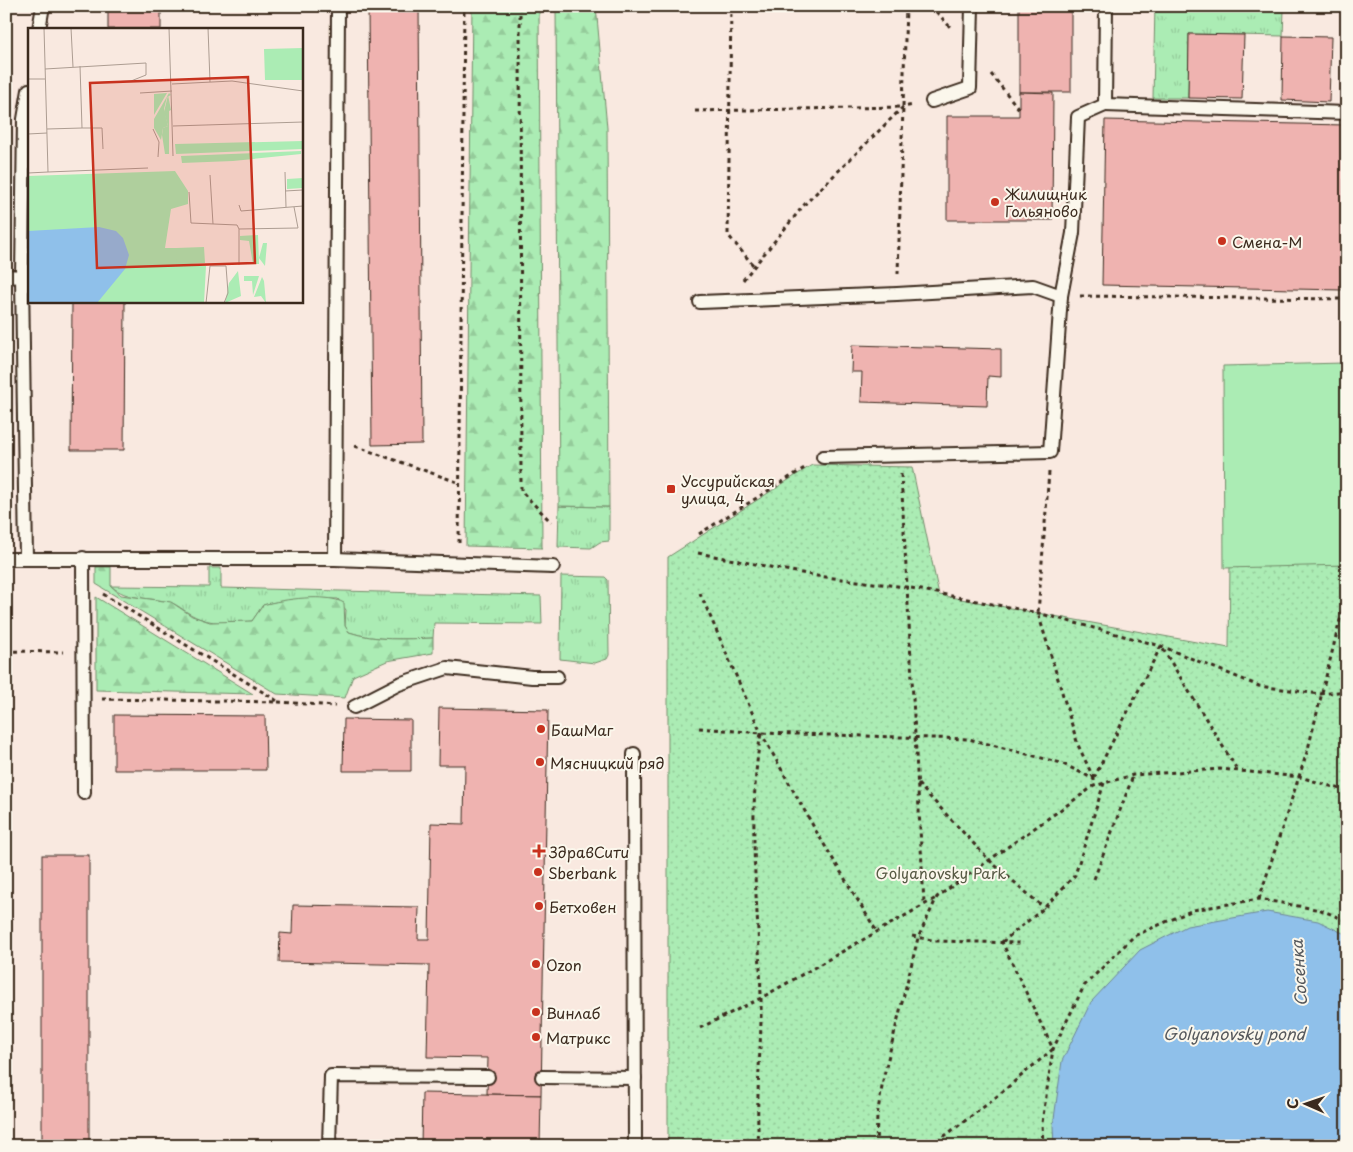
<svg xmlns="http://www.w3.org/2000/svg" width="1353" height="1152" font-family="'Playpen Sans',sans-serif">
<style>
.grass{fill:url(#grass-tufts);stroke:#738b69}
.forest{fill:url(#forest-firs);stroke:#738b69}
.park{fill:url(#park-dots);stroke:#738b69}
.pitch{fill:#abecb4;stroke:#738b69}
.water{fill:#8fc0ea;stroke:#6d8498}
.building{fill:#efb3b0;stroke:#3b2a1e}
.lines{fill:none;stroke-linecap:round;stroke-linejoin:round}
.service-casing{stroke:#3b2a1e;stroke-width:16}
.path{stroke:#3b2a1e;stroke-width:3;stroke-dasharray:4 4;stroke-linecap:butt}
.service{stroke:#fbf7ec;stroke-width:12}
.poi-dot{fill:#c8321e;stroke:#fbf7ec;stroke-width:2}
.labels{text-anchor:middle;dominant-baseline:central;stroke-width:4;stroke-linejoin:round;paint-order:stroke}
.poi-label{font-size:15px;fill:#3b2a1e;stroke:#fbf7ec;text-anchor:start}
.park-label{font-size:15px;fill:#575a44;stroke:#fbf7ec}
.water-label{font-size:16px;font-style:italic;fill:#54575b;stroke:#fbf7ec}
.inset-road{fill:none;stroke:#ad9d92;stroke-width:1}
.view{fill:#c8321e;fill-opacity:0.15;stroke:#c8321e;stroke-width:2.5}
.inset-edge{fill:none;stroke:#3b2a1e;stroke-width:2.5}
</style>
<defs>
<pattern id="grass-tufts" width="24" height="20" patternUnits="userSpaceOnUse" patternTransform="scale(1.25)"><rect width="24" height="20" fill="#abecb4"/><path d="M3 7l-1-3M5 7V3M7 7l1-3M15 17l-1-3M17 17v-4M19 17l1-3" fill="none" stroke="#94cb9a"/></pattern>
<pattern id="forest-firs" width="22" height="20" patternUnits="userSpaceOnUse" patternTransform="scale(1.25)"><rect width="22" height="20" fill="#abecb4"/><path d="M5 1l3.5 6h-7zM16 11l3.5 6h-7z" fill="#94cb9a"/></pattern>
<pattern id="park-dots" width="8" height="8" patternUnits="userSpaceOnUse" patternTransform="scale(1.25)"><rect width="8" height="8" fill="#abecb4"/><path d="M2 2h.1M6 6h.1" fill="none" stroke="#94cb9a" stroke-width="1.8" stroke-linecap="round"/></pattern>
</defs>
<rect width="100%" height="100%" fill="#f9e9e0"/>
<filter id="ink" filterUnits="userSpaceOnUse"><feTurbulence type="fractalNoise" baseFrequency=".02" numOctaves="2"/><feDisplacementMap in="SourceGraphic" scale="10" xChannelSelector="R" yChannelSelector="G"/><feConvolveMatrix kernelMatrix="1 2 1 2 8 2 1 2 1" color-interpolation-filters="sRGB"/></filter>
<g filter="url(#ink)">
<g class="grass">
<polygon points="1155,6 1347,6 1347,11 1284,10 1283,36 1189,34 1188,98 1153,98"/>
<polygon points="559,506 609,507 609,541 600,542 591,548 558,547"/>
<path d="M209 568H221V588L541 596 542 624 434 623 433 638C405 639 376 641 349 632L345 626 346 610 338 599C313 599 288 598 263 605L252 621C232 623 210 625 192 615 184 611 177 604 169 602 148 597 127 600 111 586L209 587Z"/>
<polygon points="561,576 605,577 608,580 609,655 607,659 595,663 560,659"/>
</g>
<g class="forest">
<polygon points="472,6 539,6 542,548 466,546"/>
<polygon points="556,6 596,6 607,128 609,507 559,506"/>
<path d="M96 567H111V586L121 595 171 602 192 616 210 622 252 621 263 605C283 599 327 593 344 603L345 626 349 632C376 641 405 639 433 638V653L387 661 353 676 345 698 277 694 96 584Z"/>
<polygon points="96,597 253,694 96,690"/>
</g>
<polygon class="park" points="812,465 912,467 939,595 1229,648 1230,564 1347,565 1347,1146 668,1146 668,557"/>
<polygon class="pitch" points="1344,363 1347,565 1224,568 1223,366"/>
<polygon class="water" points="1267,912 1318,921 1347,935 1347,1146 1054,1146 1053,1126 1062,1061 1091,1002 1140,950 1187,926"/>
<g class="building">
<rect x="108" y="6" width="53" height="23"/>
<polygon points="368,6 419,6 422,444 372,445"/>
<rect x="1019" y="6" width="52" height="86"/>
<polygon points="1189,34 1244,35 1242,99 1188,98"/>
<polygon points="1283,36 1331,37 1329,102 1282,100"/>
<polygon points="1019,92 1053,93 1052,220 947,220 947,116 1019,116"/>
<polygon points="1105,120 1345,125 1342,290 1102,285"/>
<polygon points="72,301 125,301 124,450 71,450"/>
<polygon points="852,345 1001,349 1001,377 988,376 987,406 861,402 862,372 851,372"/>
<polygon points="439,708 548,710 541,1095 487,1094 488,1058 427,1057 429,965 279,962 280,933 292,934 293,905 419,907 418,939 429,939 431,823 464,824 465,765 438,765"/>
<polygon points="114,715 265,716 266,770 114,770"/>
<polygon points="344,719 411,720 411,771 343,771"/>
<rect x="42" y="855" width="47" height="291"/>
<polygon points="422,1093 541,1095 540,1146 421,1146"/>
</g>
<g class="lines">
<g class="service-casing">
<g id="service">
<polyline points="39,29 43,6"/>
<polyline points="932,101 970,88 972,6"/>
<polyline points="1105,105 1347,113"/>
<polyline points="6,276 22,277"/>
<polyline points="700,302 897,294 1033,286 1061,296"/>
<polyline points="823,457 1050,452 1061,296 1073,233 1078,117 1105,105 1106,6"/>
<polyline points="83,558 84,793"/>
<polyline points="6,559 335,559 553,567"/>
<polyline points="26,559 22,277 24,119 29,90"/>
<polyline points="335,559 338,6"/>
<polyline points="354,707 399,684 447,668 532,677 557,677"/>
<polyline points="634,754 635,1146"/>
<polyline points="542,1077 635,1078"/>
<polyline points="329,1146 331,1076 488,1077"/>
</g>
</g>
<g class="path">
<polyline points="520,6 521,491 551,522"/>
<polyline points="731,6 728,235 753,265"/>
<polyline points="931,6 951,28"/>
<polyline points="991,74 1019,109"/>
<polyline points="695,111 902,107"/>
<polyline points="898,274 906,6"/>
<polyline points="743,280 804,205 903,107 914,105"/>
<polyline points="1080,296 1343,299 1347,303"/>
<polyline points="355,446 460,483"/>
<polyline points="1049,472 1038,613 1078,745 1094,779"/>
<polyline points="901,474 924,903"/>
<polyline points="699,534 806,467"/>
<polyline points="459,543 464,6"/>
<polyline points="698,553 817,576 906,587 1038,613 1161,646 1259,686 1320,694 1347,691"/>
<polyline points="700,593 761,733 816,831 877,932"/>
<polyline points="103,594 279,702"/>
<polyline points="6,651 63,652"/>
<polyline points="102,699 279,702 335,706"/>
<polyline points="699,728 761,733 969,739 1061,763 1094,779 1094,786"/>
<polyline points="1094,778 1161,646 1238,771"/>
<polyline points="918,784 989,860 1044,908"/>
<polyline points="1094,879 1133,776"/>
<polyline points="1259,899 1308,749 1347,592"/>
<polyline points="912,936 936,941 1020,943"/>
<polyline points="1002,942 1044,908 1075,875 1104,783"/>
<polyline points="700,1028 761,998 936,898"/>
<path d="M759 1146C755 1096 762 1047 761 998 759 909 746 821 761 733"/>
<polyline points="876,1146 877,1116 884,1075 918,938 937,897 1094,786 1133,775 1220,769 1300,777 1347,791"/>
<polyline points="931,1146 989,1103 1053,1049 1002,942"/>
<polyline points="1043,1146 1042,1123 1053,1049 1084,986 1134,936 1193,910 1259,899 1321,910 1347,921"/>
</g>
<use href="#service" class="service"/>
</g>
</g>
<g class="poi-dot">
<circle cx="995" cy="202" r="5"/>
<circle cx="1222" cy="241" r="5"/>
<rect x="666" y="484" width="10" height="10" rx="2.5"/>
<circle cx="541" cy="729" r="5"/>
<circle cx="540" cy="762" r="5"/>
<path d="M536.5 843.5h5v5h5v5h-5v5h-5v-5h-5v-5h5z"/>
<circle cx="538" cy="872" r="5"/>
<circle cx="539" cy="906" r="5"/>
<circle cx="536" cy="964" r="5"/>
<circle cx="536" cy="1012" r="5"/>
<circle cx="536" cy="1037" r="5"/>
</g>
<g class="labels">
<g class="poi-label">
<text x="1005" y="193">Жилищник<tspan x="1005" dy="17">Гольяново</tspan></text>
<text x="1232" y="241">Смена-М</text>
<text x="681" y="480">Уссурийская<tspan x="681" dy="17">улица, 4</tspan></text>
<text x="551" y="729">БашМаг</text>
<text x="550" y="762">Мясницкий ряд</text>
<text x="549" y="851">ЗдравСити</text>
<text x="548" y="872">Sberbank</text>
<text x="549" y="906">Бетховен</text>
<text x="546" y="964">Ozon</text>
<text x="546" y="1012">Винлаб</text>
<text x="546" y="1037">Матрикс</text>
</g>
<g class="park-label">
<text x="941" y="872">Golyanovsky Park</text>
</g>
<g class="water-label">
<text transform="translate(1298 973) rotate(-94)">Сосенка</text>
<text x="1234" y="1033">Golyanovsky pond</text>
</g>
</g>
<g transform="translate(28 28)">
<rect width="275" height="275" fill="#f9e9e0"/>
<path d="M140 67 143 82 141 83V126H137L134 107 135 100 140 98 136 84ZM230 207 231 236H225L221 213 212 212V208ZM216 248H231L225 267 224 253H216Z" fill="#abecb4"/>
<path d="M139 65 126 87V66ZM141 65 143 67 139 69 136 81 140 98 135 100 133 112 126 100V91ZM275 113V121L148 126 147 116ZM273 123V126L205 133 154 135 153 128ZM275 150V160L259 161V151ZM235 215H239L237 238 231 230ZM210 243 213 268 197 275 201 255ZM234 249 236 253 238 275 233 268 226 269Z" fill="#abecb4"/>
<path d="M147 143 160 163V176L143 181 137 220H149V238H178L176 275H0V148Z" fill="#abecb4"/>
<path d="M275 20V52H237L236 21ZM176 219 177 235 149 237 148 220Z" fill="#abecb4"/>
<path d="M71 199 88 203 95 210 101 227 97 241 69 275H0V203Z" fill="#8fc0ea"/>
<path class="inset-road" d="M16 0 20 144 120 140M43 0 45 39M141 0 145 128M180 0 182 54M17 41 118 35V47L103 53 61 55M0 51H17M144 56 204 53 275 63M112 65 144 63M145 98 275 94M54 100H74L75 121M19 101 54 100 52 38M125 101 131 114 130 129M0 106 19 105M257 144 258 179M0 145 20 144M182 147 185 196M257 163 275 162M161 164 163 195 209 197 211 201 270 200 266 179M211 177 213 183 275 178M211 201V237M178 275 182 238H198L200 265 196 275"/>
<path class="view" d="M220 49 227 235 69 240 62 55Z"/>
<rect width="275" height="275" class="inset-edge"/>
</g>
<rect width="1353" height="1152" fill="none" stroke="#fbf7ec" stroke-width="25"/>
<rect x="12" y="12" width="1328" height="1127" fill="none" stroke="#3b2a1e" stroke-width="2" filter="url(#ink)"/>
<g transform="translate(1306 1104) rotate(272)" stroke="#fbf7ec" stroke-width="4" paint-order="stroke">
<path d="M0-4L9 19L0 12L-9 19Z" fill="#3b2a1e"/>
<text y="-8" font-size="14" font-weight="bold" text-anchor="middle" fill="#3b2a1e">С</text>
</g>
</svg>
